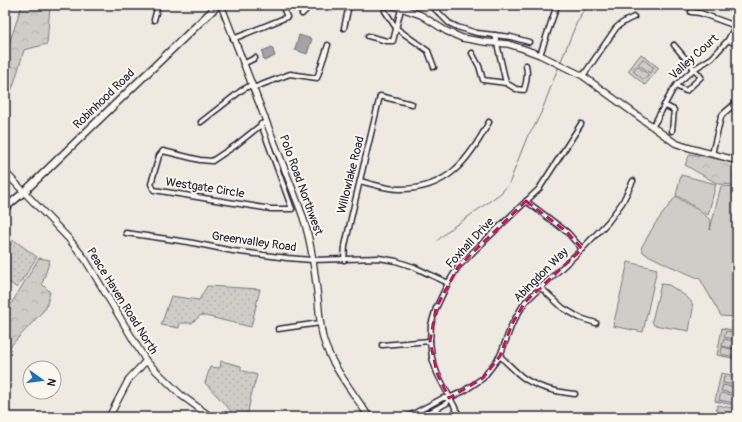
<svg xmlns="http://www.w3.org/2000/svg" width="742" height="422" font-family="Pangolin,sans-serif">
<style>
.grass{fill:url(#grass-dots);stroke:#797882}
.forest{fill:url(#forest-crowns);stroke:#797882}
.pitch{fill:#d0cdc9;stroke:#797882}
.water{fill:#a6a3a7;stroke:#716f7c}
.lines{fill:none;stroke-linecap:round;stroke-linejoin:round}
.stream{stroke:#716f7c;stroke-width:1}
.street-casing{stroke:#22223b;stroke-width:7}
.secondary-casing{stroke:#22223b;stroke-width:8}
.primary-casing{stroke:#22223b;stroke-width:9}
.street{stroke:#fbf7ec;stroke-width:4}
.secondary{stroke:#fbf7ec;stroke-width:5.5}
.primary{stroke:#fbf7ec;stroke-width:6}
.marked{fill:none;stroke:#c2185b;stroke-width:3;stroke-dasharray:8 5;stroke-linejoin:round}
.labels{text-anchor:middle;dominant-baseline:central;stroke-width:4;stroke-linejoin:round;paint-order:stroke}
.street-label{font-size:12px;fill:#22223b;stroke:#fbf7ec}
</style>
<defs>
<pattern id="grass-dots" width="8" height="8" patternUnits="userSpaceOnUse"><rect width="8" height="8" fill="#d0cdc9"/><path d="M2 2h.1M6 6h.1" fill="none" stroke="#b2b0ae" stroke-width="1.8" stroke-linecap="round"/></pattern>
<pattern id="forest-crowns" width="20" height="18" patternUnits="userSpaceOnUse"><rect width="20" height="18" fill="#d0cdc9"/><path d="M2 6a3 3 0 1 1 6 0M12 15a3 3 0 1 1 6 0" fill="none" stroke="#b2b0ae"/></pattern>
</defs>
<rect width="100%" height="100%" fill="#eeeae2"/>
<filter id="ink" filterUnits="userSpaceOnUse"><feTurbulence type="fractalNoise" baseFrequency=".025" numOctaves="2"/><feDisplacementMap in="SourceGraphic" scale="8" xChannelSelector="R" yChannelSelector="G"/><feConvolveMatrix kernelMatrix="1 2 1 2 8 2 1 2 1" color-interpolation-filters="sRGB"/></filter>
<g filter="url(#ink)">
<g class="grass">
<polygon points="14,240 37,257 17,288 5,279 5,252"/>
<polygon points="207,286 260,289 251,327 201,315 192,323 180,323 179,328 161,325 171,296 199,300"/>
<polygon points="221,361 241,366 241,370 257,375 251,396 247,417 231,417 231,411 205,383 210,367 220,368"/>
</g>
<g class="forest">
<polygon points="22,5 50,5 47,44 24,50 14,84 11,91 5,89 5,56"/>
<polygon points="641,54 659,68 645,85 628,71"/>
<polygon points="690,154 723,160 737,165 737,185 718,184 685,165"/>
<polygon points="39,258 50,260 42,284 50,292 46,308 5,352 5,308 8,309"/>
<polygon points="722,328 737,331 737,359 717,355"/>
<polygon points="721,373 737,376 737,406 715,401"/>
<polygon points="718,405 737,409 737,417 714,417"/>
</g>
<g class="pitch">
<polygon points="643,59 654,68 650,73 638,64"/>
<polygon points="637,66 649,75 644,80 633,71"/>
<polygon points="681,175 716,184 708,215 676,195"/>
<path d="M721 186 737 187V317L721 316 699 277 698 278 670 266 644 253 641 248 655 224 676 196C687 205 701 210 711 221L710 230Z"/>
<polygon points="628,262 657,269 643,332 613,326"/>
<polygon points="661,284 669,285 687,297 692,303 693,309 689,331 654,325 652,321"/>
<polygon points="726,331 737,333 737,340 724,337"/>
<polygon points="724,339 737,342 737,349 722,346"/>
<polygon points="722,347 736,350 735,357 721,354"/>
<polygon points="724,376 737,378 737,385 723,383"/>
<polygon points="723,385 737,388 736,394 721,391"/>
<polygon points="721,393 735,396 734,403 719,400"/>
</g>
<g class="water">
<polygon points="299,35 312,39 307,54 295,50"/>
<polygon points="272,47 275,56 264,61 262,51"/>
</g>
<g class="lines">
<g class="stream">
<polyline points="561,61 577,22 581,17 580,15 590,5"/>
<polyline points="438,240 450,229 465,219 501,193 509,184 520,155 528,135 533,129 541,113 558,68"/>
</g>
<g class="street-casing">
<g id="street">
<polyline points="431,5 449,23 457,27 477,33 511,37 529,42"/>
<polyline points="385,11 396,28 428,51 434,67"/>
<polyline points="691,12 700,13 736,26"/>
<polyline points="302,14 311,5"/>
<polyline points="154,20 158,5"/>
<polyline points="344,28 349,5"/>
<path d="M495 35 506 83 516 89 524 90C527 81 528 74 526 65"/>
<polyline points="368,36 387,41 393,41 402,5"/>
<polyline points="233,39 287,17 282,5"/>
<polyline points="728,40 737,45"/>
<polyline points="674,45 701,77 686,91 676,86"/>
<polyline points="472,53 479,66 483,80 506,83"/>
<polyline points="540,55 557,5"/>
<polyline points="243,64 255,58"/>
<path d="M583 76 616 28C622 22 627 20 634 17"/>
<polyline points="253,88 290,74 317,78 328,45"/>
<polyline points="664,105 674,110 672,131"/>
<polyline points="201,122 242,90 251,85"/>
<polyline points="261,124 292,209 271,209 154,190 151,184 159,156 163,151 200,160 212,161 236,145 266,121"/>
<polyline points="652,126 656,121 672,91 677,84 694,69 712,58 728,40 737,23"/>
<polyline points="712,154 721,117 723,114 737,102"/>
<path d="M360 181C372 184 386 189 399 189 447 190 469 160 489 122"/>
<polyline points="526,201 567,232 582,249"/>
<polyline points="126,233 188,242 233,251 287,258 312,260 379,258 396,261 414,267 448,283"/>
<polyline points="344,260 345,246 352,214 380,96 412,104"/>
<polyline points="540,287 563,308 580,318 596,323"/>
<polyline points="278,329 320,323"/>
<polyline points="382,345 430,341"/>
<path d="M500 356C507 363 514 370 521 376 536 388 556 392 575 394"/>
<polyline points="407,417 443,398 449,398 464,391 483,378 500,356 512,324 525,302 582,249 608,222 622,203 633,181"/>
<polyline points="421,417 447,403 449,398"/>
<polyline points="460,417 437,373 432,358 430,341 431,325 436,308 448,283 458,267 474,251 539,189 581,124"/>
</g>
</g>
<g class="secondary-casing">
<g id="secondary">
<path d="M221 5 299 206C311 236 314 267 318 299 319 312 320 325 323 338 331 366 353 392 369 417"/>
<path d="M390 5 401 8 421 15 446 31 462 38 485 42 508 44 524 49 540 55 583 76 675 143C695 151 717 154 737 161"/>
<polyline points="5,172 69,239 85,259 146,361 181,395 211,417"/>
<polyline points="109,417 129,379 146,361"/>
</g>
</g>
<g class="primary-casing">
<polyline id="primary" points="5,208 24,192 218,5"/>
</g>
<use href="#street" class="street"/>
<use href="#secondary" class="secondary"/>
<use href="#primary" class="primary"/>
</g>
</g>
<path class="marked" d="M526 201 567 232 582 249 525 302 512 324 500 356 483 378 449 398 437 373 430 341 436 308 458 267Z"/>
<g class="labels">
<g class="street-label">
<text transform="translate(694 57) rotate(-42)">Valley Court</text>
<text transform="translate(104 99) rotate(-44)">Robinhood Road</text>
<text transform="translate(351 175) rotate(-76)">Willowlake Road</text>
<text transform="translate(301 185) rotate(70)">Polo Road Northwest</text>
<text transform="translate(205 188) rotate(9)">Westgate Circle</text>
<text transform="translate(254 242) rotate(8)">Greenvalley Road</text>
<text transform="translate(470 243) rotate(-47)">Foxhall Drive</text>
<text transform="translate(541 275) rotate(-45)">Abingdon Way</text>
<text transform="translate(122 301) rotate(58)">Peace Haven Road North</text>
</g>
</g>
<rect width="742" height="422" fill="none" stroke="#fbf7ec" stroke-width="20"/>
<rect x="10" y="10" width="722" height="402" fill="none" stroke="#22223b" stroke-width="1.5" filter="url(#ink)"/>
<g transform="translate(42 380) rotate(104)"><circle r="19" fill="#fbf7ec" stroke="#a4a2a5"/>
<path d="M0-3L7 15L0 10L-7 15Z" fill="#1f6fb2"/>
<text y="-6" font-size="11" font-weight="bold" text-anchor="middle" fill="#22223b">N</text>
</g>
</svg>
